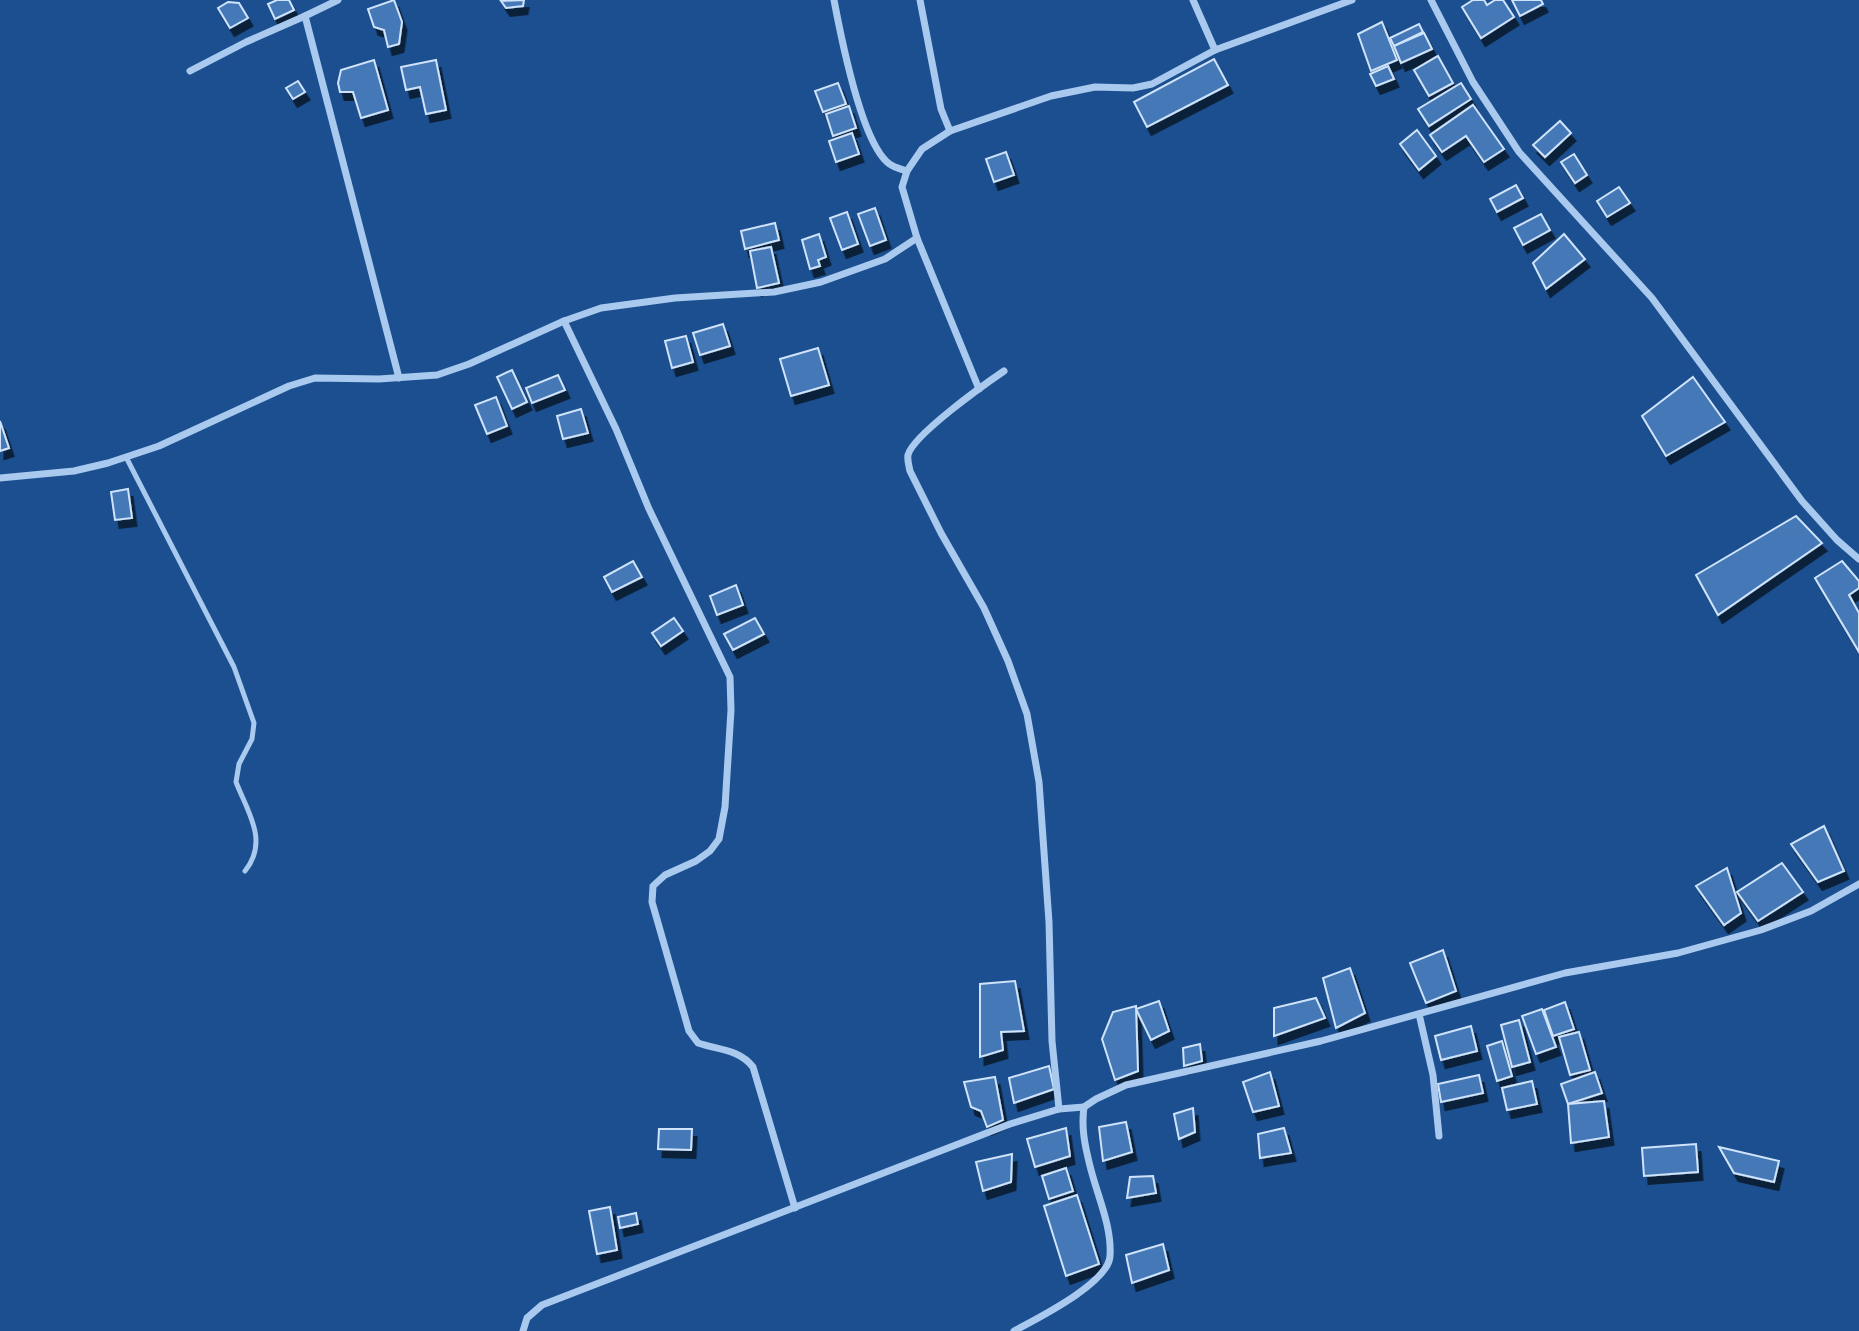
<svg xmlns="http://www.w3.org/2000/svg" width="1859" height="1331" font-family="'Exo 2',sans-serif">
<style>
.building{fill:#4478b7;stroke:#cfe3fa;stroke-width:2;filter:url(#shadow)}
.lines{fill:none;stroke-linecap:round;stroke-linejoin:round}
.service{stroke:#a9c9ee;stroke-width:5}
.minor{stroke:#a9c9ee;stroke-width:7}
</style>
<defs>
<filter id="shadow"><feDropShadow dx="4.5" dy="8" stdDeviation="0" flood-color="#0009"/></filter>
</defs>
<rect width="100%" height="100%" fill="#1b4f8f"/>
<g class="building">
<polygon points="277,0 289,0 294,10 275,19 268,4"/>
<polygon points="394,0 402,22 399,44 388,47 384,30 374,27 368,9"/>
<polygon points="524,0 523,6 506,8 501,1"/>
<polygon points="1473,0 1484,0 1487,5 1495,0 1503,0 1514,17 1481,38 1462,7"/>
<polygon points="1512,0 1541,0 1543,4 1520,16"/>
<polygon points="228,2 239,3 248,18 230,28 218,8"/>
<polygon points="1382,22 1397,60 1371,71 1358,34"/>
<polygon points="1419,24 1423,32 1394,46 1390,38"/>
<polygon points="1424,33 1432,49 1401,63 1394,46"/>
<polygon points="1438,56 1453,83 1429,96 1414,70"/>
<polygon points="1214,59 1228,85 1147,127 1134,102"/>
<polygon points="374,60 388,110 361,118 353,92 340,92 338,83 341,70"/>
<polygon points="436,60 446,110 426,114 420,87 406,90 401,67"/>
<polygon points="1388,66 1394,79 1376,86 1370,74"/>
<polygon points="298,81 305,92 293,99 286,88"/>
<polygon points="838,83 846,104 823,112 815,91"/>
<polygon points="1461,83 1471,99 1429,126 1418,109"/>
<polygon points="1473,105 1504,149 1484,162 1466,136 1442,152 1430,135"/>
<polygon points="849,106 856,128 833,136 826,114"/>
<polygon points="1560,121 1571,133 1545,157 1533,145"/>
<polygon points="1417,130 1436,156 1419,170 1400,144"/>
<polygon points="852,133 859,154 836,162 829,141"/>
<polygon points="1006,152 1014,175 994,182 986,159"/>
<polygon points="1574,154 1587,175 1575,183 1561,162"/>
<polygon points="1516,185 1523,198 1497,212 1490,199"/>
<polygon points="1619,187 1630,203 1607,217 1597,201"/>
<polygon points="875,208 886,240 870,246 858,214"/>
<polygon points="847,212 858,244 842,250 830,218"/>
<polygon points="1541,214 1550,230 1523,245 1514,228"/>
<polygon points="775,223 779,240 745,249 741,231"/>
<polygon points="819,234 826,257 818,260 820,266 810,269 802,240"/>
<polygon points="1564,234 1585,259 1546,289 1533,263"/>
<polygon points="771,247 779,283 757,288 750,251"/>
<polygon points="723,324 730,346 700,355 693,333"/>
<polygon points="686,336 693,362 672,368 665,341"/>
<polygon points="818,348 829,385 791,396 780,359"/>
<polygon points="512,370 527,402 512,409 497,377"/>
<polygon points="558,375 565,390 532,403 526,388"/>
<polygon points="1693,377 1725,422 1666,456 1642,416"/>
<polygon points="496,397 507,426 487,434 475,405"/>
<polygon points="581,409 588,433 563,439 557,416"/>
<polygon points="0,421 9,448 0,451"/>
<polygon points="128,489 132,518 115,520 111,492"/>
<polygon points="1796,516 1822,543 1718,615 1696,575"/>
<polygon points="633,561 642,577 612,592 604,577"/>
<polygon points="1842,561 1859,581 1859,588 1849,595 1859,613 1859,652 1815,578"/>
<polygon points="736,585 743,605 717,615 710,596"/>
<polygon points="674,618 683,631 661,646 652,633"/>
<polygon points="755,618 764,634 733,650 724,634"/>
<polygon points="1824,826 1844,871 1818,882 1791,844"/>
<polygon points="1782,863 1803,892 1758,921 1737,892"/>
<polygon points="1727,868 1741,913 1724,925 1696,886"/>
<polygon points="1443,950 1456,991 1426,1003 1410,963"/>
<polygon points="1350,968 1365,1013 1336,1028 1323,978"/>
<polygon points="1015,981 1024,1031 1001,1032 1003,1050 980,1057 980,984"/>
<polygon points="1316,998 1325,1018 1274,1036 1274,1008"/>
<polygon points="1159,1001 1169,1031 1151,1040 1136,1009"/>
<polygon points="1565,1002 1574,1029 1553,1036 1544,1010"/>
<polygon points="1136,1006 1138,1071 1115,1080 1102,1039 1113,1012"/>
<polygon points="1542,1009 1556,1047 1536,1054 1522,1016"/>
<polygon points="1519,1020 1530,1062 1512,1067 1501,1025"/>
<polygon points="1471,1026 1477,1051 1441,1060 1435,1036"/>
<polygon points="1579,1032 1590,1070 1570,1075 1559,1037"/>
<polygon points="1502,1041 1512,1076 1497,1081 1487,1046"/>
<polygon points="1200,1044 1202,1061 1184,1066 1183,1048"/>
<polygon points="1049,1066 1054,1089 1014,1103 1009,1078"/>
<polygon points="1270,1072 1279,1106 1253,1112 1243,1082"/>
<polygon points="1595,1072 1602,1093 1568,1104 1561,1084"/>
<polygon points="1479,1075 1483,1093 1441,1102 1438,1084"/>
<polygon points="995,1077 1003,1120 987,1127 981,1111 971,1107 964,1082"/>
<polygon points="1532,1081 1537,1104 1507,1110 1502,1088"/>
<polygon points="1604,1101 1609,1137 1571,1143 1568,1104"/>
<polygon points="1193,1108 1195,1132 1179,1139 1174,1114"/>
<polygon points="1126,1122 1132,1152 1103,1161 1099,1127"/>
<polygon points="1066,1128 1070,1156 1035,1167 1027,1139"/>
<polygon points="1284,1128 1291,1153 1260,1158 1258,1134"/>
<polygon points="659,1129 692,1129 691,1150 658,1149"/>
<polygon points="1696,1144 1698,1172 1644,1176 1642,1148"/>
<polygon points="1719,1147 1779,1161 1774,1182 1734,1173"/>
<polygon points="1012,1154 1011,1182 983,1191 976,1162"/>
<polygon points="1066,1168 1073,1191 1049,1199 1042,1176"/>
<polygon points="1153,1176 1156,1193 1127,1198 1130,1177"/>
<polygon points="1077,1195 1099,1264 1066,1276 1044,1206"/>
<polygon points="610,1207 617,1250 597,1254 589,1211"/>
<polygon points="636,1213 638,1224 620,1228 618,1217"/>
<polygon points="1163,1244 1169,1270 1132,1283 1126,1255"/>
</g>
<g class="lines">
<path class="service" d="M126 457 234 667 254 723 252 739 239 764 236 782C248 813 269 841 245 871"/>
<g class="minor">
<polyline points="338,0 305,16 399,378"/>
<path d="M834 0C841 37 861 138 887 162 892 167 900 169 907 171"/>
<polyline points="920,0 941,109 950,131"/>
<polyline points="1193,0 1215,50"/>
<polyline points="1431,0 1473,82 1519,152 1652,298 1802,501 1837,540 1859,559"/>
<polyline points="190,71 246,42 305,16"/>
<polyline points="917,238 979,389"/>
<path d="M564 321 616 429 649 509 730 677 731 710 725 807 719 839 710 851 696 861 665 875 653 886 652 902 689 1031 698 1043C718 1050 739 1049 753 1067L795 1208"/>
<path d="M1004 371C985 384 913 435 908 455 907 460 909 466 910 471L941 533 984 608 1008 661 1027 714 1039 782 1049 922 1052 1041 1059 1109 1084 1107"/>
<polyline points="0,478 74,471 108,463 159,446 289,386 315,378 379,379 437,375 469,364 564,321 601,308 675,298 774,292 821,282 885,259 917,238 902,187 907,171 922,149 950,131 1051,96 1095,87 1133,88 1152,84 1215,50 1352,0"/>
<polyline points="1419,1014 1433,1075 1439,1136"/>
<polyline points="523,1331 527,1318 542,1305 1010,1124 1059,1109"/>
<path d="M1014 1331C1036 1319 1109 1283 1110 1256 1112 1226 1097 1195 1090 1166 1085 1146 1081 1128 1084 1107L1096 1099 1126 1085 1321 1041 1565 973 1678 953 1761 930 1811 911 1859 884"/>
</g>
</g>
</svg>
